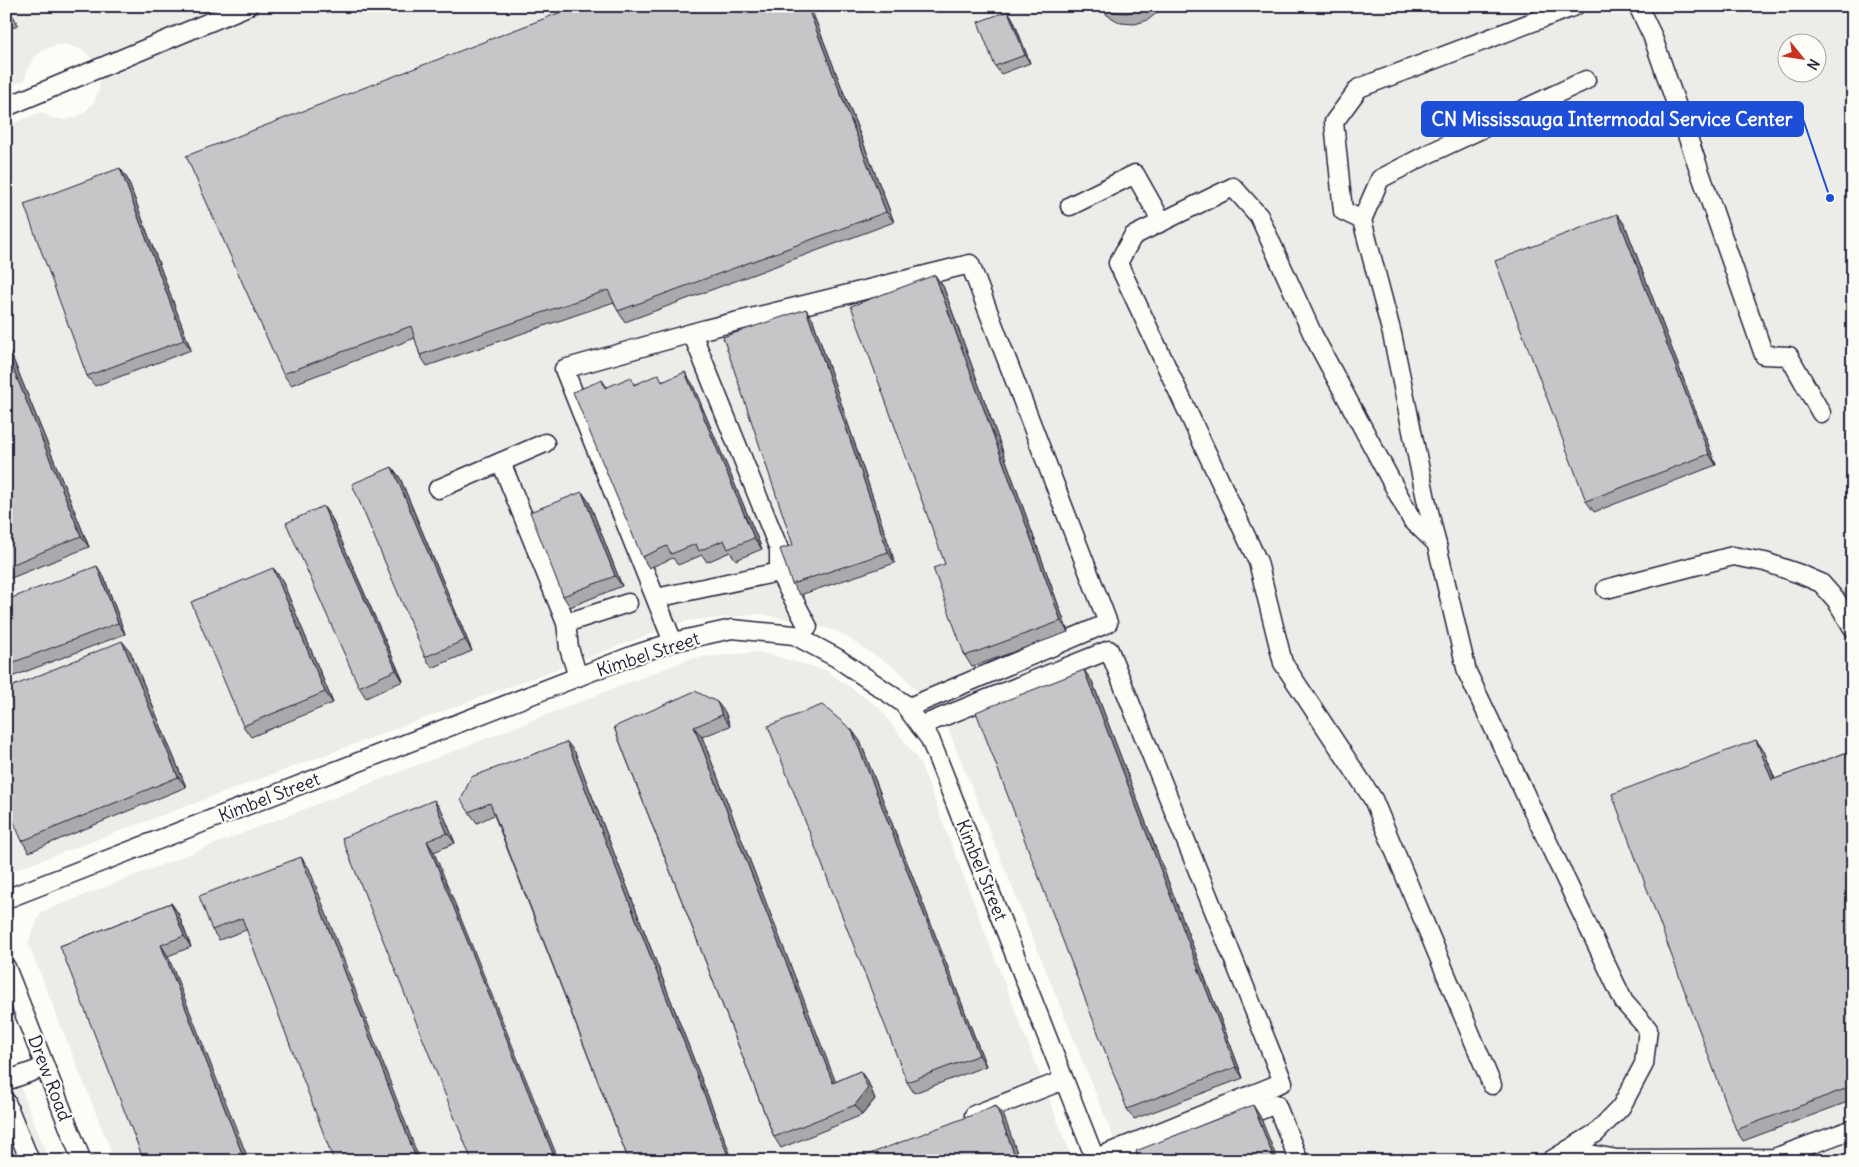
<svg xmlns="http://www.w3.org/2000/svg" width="1859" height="1167" font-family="Delius,sans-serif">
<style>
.built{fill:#ecece9;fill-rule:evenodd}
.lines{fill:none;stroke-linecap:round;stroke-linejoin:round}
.minor-casing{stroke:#22223b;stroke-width:21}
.minor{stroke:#fdfcf7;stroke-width:18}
.wall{fill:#aaaaac;stroke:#22223b}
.shaded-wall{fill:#8b8b8c;stroke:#22223b}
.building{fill:#c6c6c8;stroke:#22223b}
.labels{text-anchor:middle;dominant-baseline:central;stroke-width:4.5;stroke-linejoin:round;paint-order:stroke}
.street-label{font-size:18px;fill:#22223b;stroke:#fdfcf7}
.leader{fill:none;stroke:#1d4ed8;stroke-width:2}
.callout-dot{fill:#1d4ed8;stroke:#fdfcf7;stroke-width:2}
.callout{fill:#1d4ed8;stroke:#1d4ed8;stroke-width:2}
.callout-label{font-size:19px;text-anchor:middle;font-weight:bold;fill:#fff}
</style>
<rect width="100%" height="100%" fill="#fdfcf7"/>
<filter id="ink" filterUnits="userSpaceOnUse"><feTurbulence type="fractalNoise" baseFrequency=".02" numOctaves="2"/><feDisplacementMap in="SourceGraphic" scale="10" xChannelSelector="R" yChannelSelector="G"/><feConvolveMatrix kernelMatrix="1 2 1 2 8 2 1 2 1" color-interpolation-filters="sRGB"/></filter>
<g filter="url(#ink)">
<g class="built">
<path d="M6 6H1853V1161H1123L949 731 901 672 837 631 763 614 686 621 12 871 6 856V126L41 112 52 118 64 120 76 117 86 111 94 102 99 90 100 78 97 66 90 56 80 49 68 45H56L44 50 35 57 28 68 25 80 6 88ZM1786 42H1816V72H1786Z"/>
<polygon points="759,652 825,670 880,708 920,763 1073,1161 115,1161 28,943 41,912 692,658"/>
<polygon points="6,1049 49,1161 6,1161"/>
</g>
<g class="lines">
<g class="minor-casing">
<g id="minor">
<polyline points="1638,6 1652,35 1764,355 1789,356 1821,413"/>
<polyline points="6,107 248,6"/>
<polyline points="1070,206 1135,174 1162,222"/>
<polyline points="1362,220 1343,211 1334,122 1359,88 1575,6"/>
<polyline points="501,462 566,623 569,648 578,677"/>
<polyline points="438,489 545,443"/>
<polyline points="1437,544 1412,520 1313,335 1259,216 1233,187 1133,236 1118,263 1258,562 1283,663 1373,799 1492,1085"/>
<polyline points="779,572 808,627"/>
<polyline points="1606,589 1733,556 1765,562 1800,574 1821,583 1836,600 1853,628"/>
<polyline points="656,598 779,572 779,549 692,333"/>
<polyline points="566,623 628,603"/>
<polyline points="673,642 564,369 706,329 970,264 1108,623 907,708"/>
<polyline points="920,726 1109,650 1283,1082 1096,1158"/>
<polyline points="6,899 634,655 673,642 732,629 794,635 837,658 903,703 930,739 1096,1161"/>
<polyline points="6,967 82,1161"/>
<polyline points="6,1081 45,1067"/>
<polyline points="6,1102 30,1161"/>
<polyline points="974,1115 1064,1080"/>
<polyline points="1235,1120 1276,1104 1299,1161"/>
<polyline points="1568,1150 1617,1159 1774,1158 1853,1129"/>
<polyline points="1127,1161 1159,1149"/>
<polyline points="1550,1161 1596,1133 1621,1107 1644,1064 1648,1029 1624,1002 1467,672 1426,499 1392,334 1362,220 1380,179 1428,154 1586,80"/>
</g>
</g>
<use href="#minor" class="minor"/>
</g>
<g class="wall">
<polygon points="6,6 18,25 6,31"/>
<polygon points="577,6 810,6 894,222 625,322 618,311 614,302 427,366 420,355 415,338 291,385 283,374"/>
<polygon points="1100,6 1162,6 1159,11 1148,20 1135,24 1121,23 1107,15"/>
<polygon points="1008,11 1013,19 1030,63 1001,74 995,66"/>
<polygon points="127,178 191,350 95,386 87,376"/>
<polygon points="1617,214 1625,225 1716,465 1594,512 1586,501"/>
<polygon points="943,286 1068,632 972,667 965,656 945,564"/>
<polygon points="813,320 895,563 800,595 792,584 793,545"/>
<polygon points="6,348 11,354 89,547 6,580"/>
<polygon points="602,380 607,387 664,381 692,383 762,549 736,560 730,552 707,562 702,555 678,565 673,558 649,568 642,557"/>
<polygon points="392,467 400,478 472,651 432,668 425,657"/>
<polygon points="582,492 589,502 622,586 570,607 563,596"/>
<polygon points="323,506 331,517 403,681 366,698 359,687"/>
<polygon points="273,568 281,578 333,703 251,737 243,726"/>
<polygon points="104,577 125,634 6,679 6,600"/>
<polygon points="130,651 186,787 29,852 22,841"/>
<polygon points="1092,681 1243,1078 1134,1119 1127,1109"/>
<polygon points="725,712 730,726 702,737 835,1082 860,1071 868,1082 875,1099 862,1115 781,1148 774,1137 614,727"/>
<polygon points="1756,740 1764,751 1775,779 1853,750 1853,1100 1743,1141 1736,1130"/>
<polygon points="860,741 986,1066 914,1093 907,1082"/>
<polygon points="575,752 733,1161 629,1161 494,815 477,823 469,812"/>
<polygon points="442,811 455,843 434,852 342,838"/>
<polygon points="309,868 246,930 219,940 212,930"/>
<polygon points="171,903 178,913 191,947 168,956 60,946"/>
</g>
<g class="shaded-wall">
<polygon points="7,6 8,6 18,25 11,15"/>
<polygon points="807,6 810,6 894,222 886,212"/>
<polygon points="1156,6 1162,6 1159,11"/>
<polygon points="1008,11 1013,19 1030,63 1025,55"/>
<polygon points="120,168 127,178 191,350 184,340"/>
<polygon points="1617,214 1625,225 1716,465 1709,454"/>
<polygon points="935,275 943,286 1068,632 1061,621"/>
<polygon points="806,309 813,320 895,563 888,552"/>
<polygon points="6,348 11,354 89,547 81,536 6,351"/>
<polygon points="685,372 692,383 762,549 754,538"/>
<polygon points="392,467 400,478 472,651 465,640"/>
<polygon points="582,492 589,502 622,586 615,576"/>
<polygon points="323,506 331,517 403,681 396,670"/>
<polygon points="97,566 104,577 125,634 118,623"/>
<polygon points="273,568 281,578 333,703 325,692"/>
<polygon points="122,641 130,651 186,787 178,777"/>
<polygon points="1084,670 1092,681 1243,1078 1236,1067"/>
<polygon points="717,702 725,712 730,726 722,715"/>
<polygon points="694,727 702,737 840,1093 833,1083"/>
<polygon points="852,730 860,741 986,1066 979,1055"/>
<polygon points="1756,740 1764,751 1779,791 1772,780"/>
<polygon points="567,742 575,752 733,1161 732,1161 727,1153"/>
<polygon points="434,800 442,811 455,843 447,833"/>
<polygon points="427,841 434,852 559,1161 556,1161"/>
<polygon points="301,857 309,868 420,1161 417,1161"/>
<polygon points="171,903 178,913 191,947 184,936"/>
<polygon points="161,945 168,956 249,1161 245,1161"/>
<polygon points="860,1071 868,1082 875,1099 862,1115 855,1105"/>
<polygon points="1253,1105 1260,1116 1278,1161 1275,1161"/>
<polygon points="996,1106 1004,1116 1020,1161 1017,1161"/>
</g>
<g class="building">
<polygon points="6,6 11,15 6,17"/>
<polygon points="577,6 807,6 886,212 618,311 608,290 420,355 411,326 283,374 186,156"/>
<polygon points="1102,6 1145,6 1141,9 1127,13 1114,12"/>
<polygon points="1008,11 1025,55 995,66 978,22"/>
<polygon points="120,168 184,340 87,376 24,204"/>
<polygon points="1617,214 1709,454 1586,501 1495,261"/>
<polygon points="935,275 1061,621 965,656 933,568 945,564 851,306"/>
<polygon points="806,309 888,552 792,584 780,549 793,545 723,337"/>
<polygon points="6,351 81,536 6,567"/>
<polygon points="685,372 754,538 728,549 724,540 699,551 696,544 671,554 667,546 642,557 573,392 602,380 605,388 631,377 634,385 659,374 662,382"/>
<polygon points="392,467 465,640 425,657 352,484"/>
<polygon points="582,492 615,576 563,596 530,512"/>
<polygon points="323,506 396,670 359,687 286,523"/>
<polygon points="97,566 118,623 6,665 6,600"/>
<polygon points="273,568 325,692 243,726 191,602"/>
<polygon points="122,641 178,777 22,841 6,804 6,689"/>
<polygon points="1084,670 1236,1067 1127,1109 976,712"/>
<polygon points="695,691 717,702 722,715 694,727 833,1083 860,1071 868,1088 855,1105 774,1137 614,727"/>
<polygon points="822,705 852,730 979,1055 907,1082 768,726"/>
<polygon points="1756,740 1772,780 1853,750 1853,1086 1736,1130 1612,794"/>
<polygon points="567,742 727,1153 709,1161 629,1161 490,803 469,812 461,800 471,777"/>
<polygon points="434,800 447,833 427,841 556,1161 472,1161 342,838"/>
<polygon points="301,857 417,1161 334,1161 242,918 212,930 199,896"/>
<polygon points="171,903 184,936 161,945 245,1161 144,1161 60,946"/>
<polygon points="1253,1105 1275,1161 1139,1161 1136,1151"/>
<polygon points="996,1106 1017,1161 851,1161"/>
</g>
</g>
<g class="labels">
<g class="street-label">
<text transform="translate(648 654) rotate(-18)">Kimbel Street</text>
<text transform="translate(269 797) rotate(-21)">Kimbel Street</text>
<text transform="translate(982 870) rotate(68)">Kimbel Street</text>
<text transform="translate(50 1078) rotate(69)">Drew Road</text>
</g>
</g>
<path class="leader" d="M1830 198L1803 119"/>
<circle class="callout-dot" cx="1830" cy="198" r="5"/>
<rect class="callout" x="1422" y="102" width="381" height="34" rx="5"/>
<g class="callout-label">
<text x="1612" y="126">CN Mississauga Intermodal Service Center</text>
</g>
<rect width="1859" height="1167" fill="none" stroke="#fdfcf7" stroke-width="25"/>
<rect x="12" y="12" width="1834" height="1142" fill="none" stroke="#22223b" stroke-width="2" filter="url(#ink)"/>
<g transform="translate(1802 58) rotate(120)"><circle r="24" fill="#fdfcf7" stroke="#a5a5ac"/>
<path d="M0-4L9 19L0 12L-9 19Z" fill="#c8321e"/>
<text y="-8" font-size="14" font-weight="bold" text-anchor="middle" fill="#22223b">N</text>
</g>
</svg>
